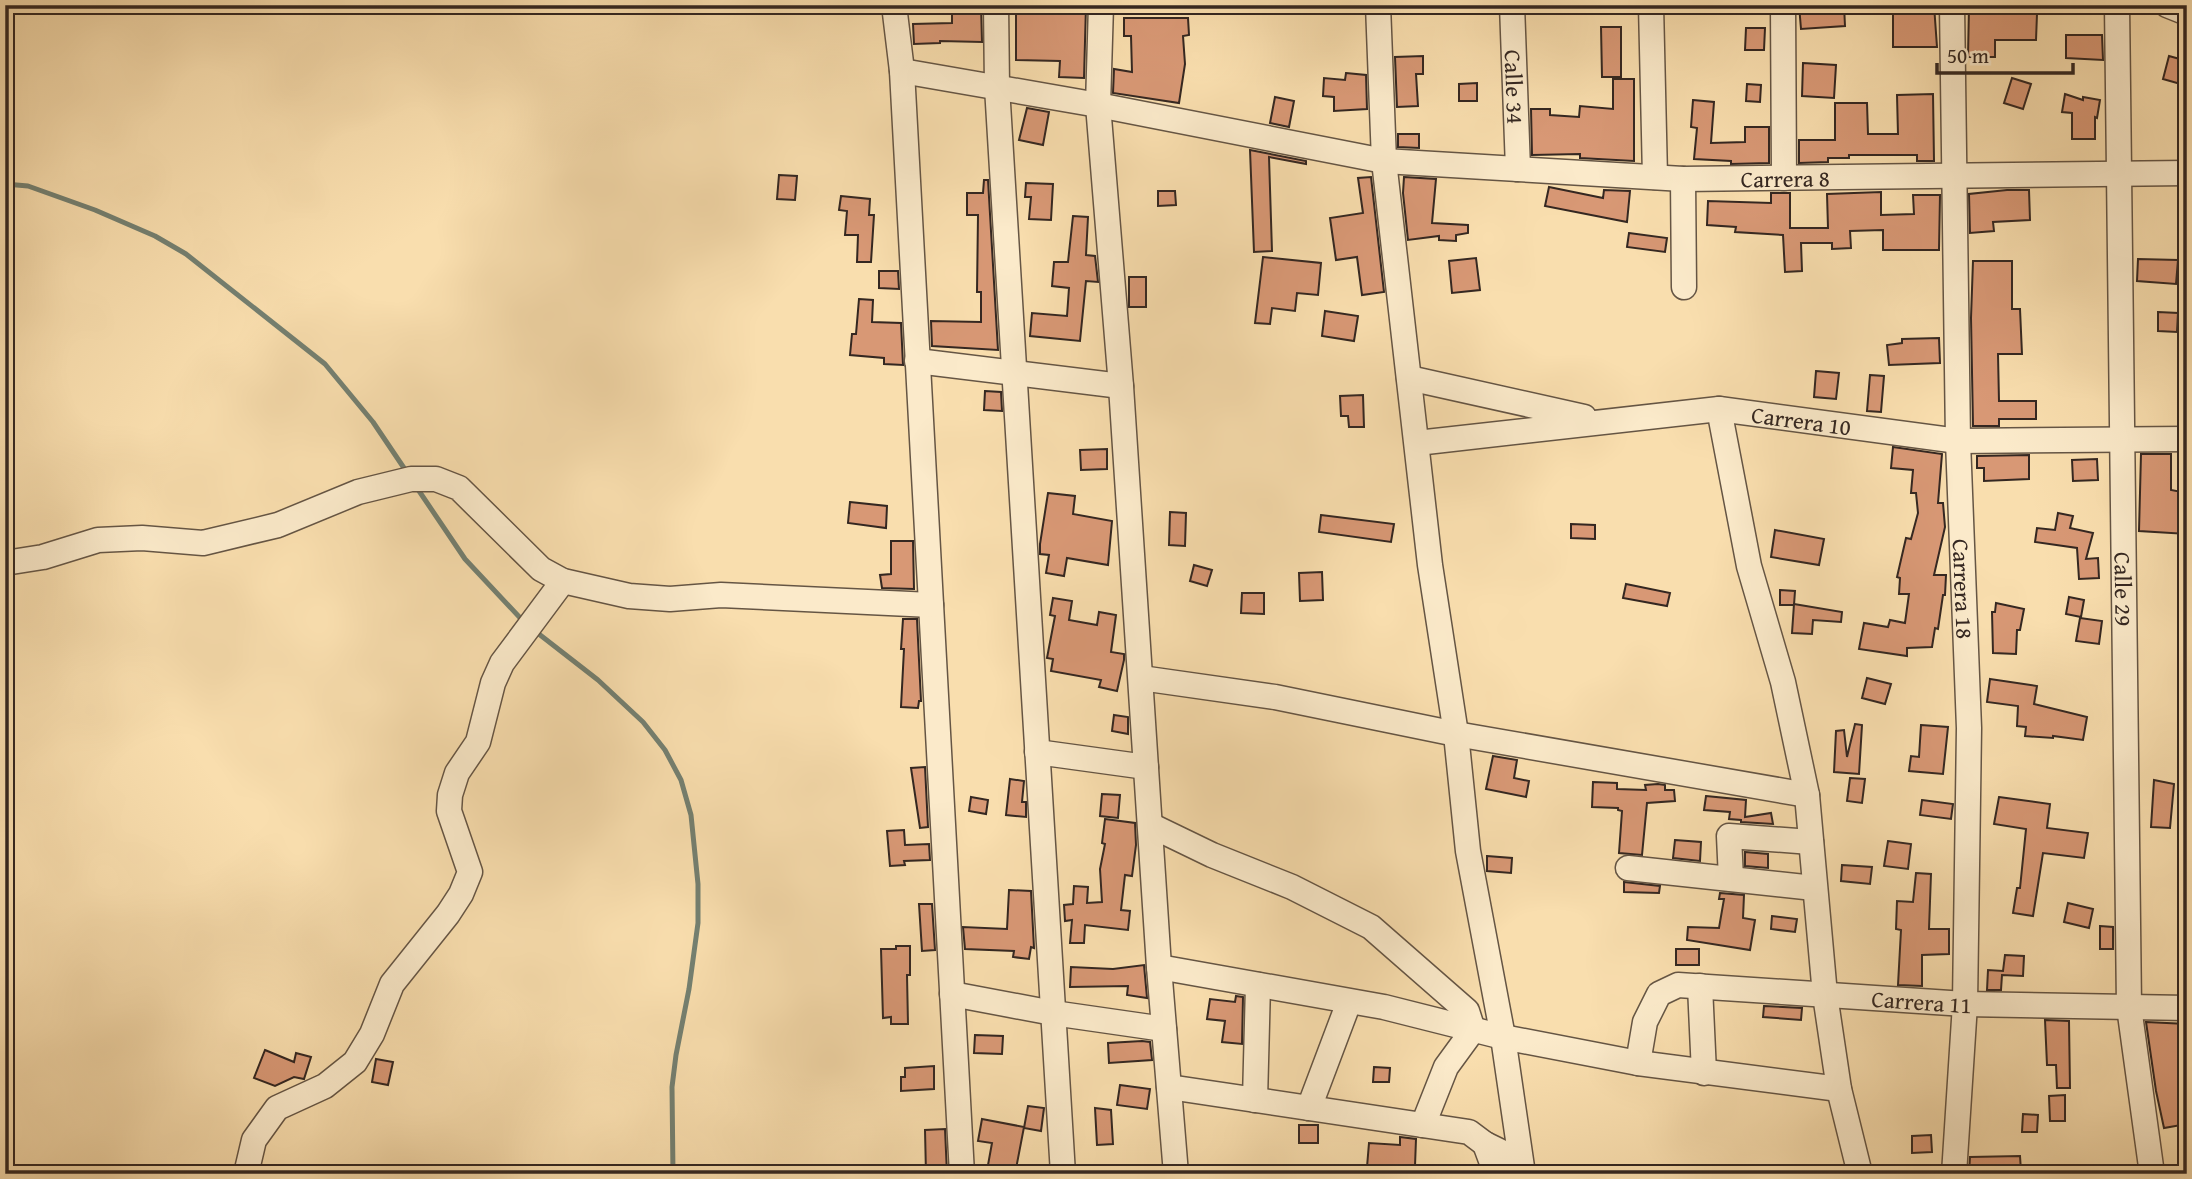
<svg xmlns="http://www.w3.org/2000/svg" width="2192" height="1179" font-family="'Gentium Book Plus',serif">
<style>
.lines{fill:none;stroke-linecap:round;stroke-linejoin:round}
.stream{stroke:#748071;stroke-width:5}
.building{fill:#d89875;stroke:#342721;stroke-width:2}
.minor-casing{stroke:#655544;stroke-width:27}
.minor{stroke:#fbeaca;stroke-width:24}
.labels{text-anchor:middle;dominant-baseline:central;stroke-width:7;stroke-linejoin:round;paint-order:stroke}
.street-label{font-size:23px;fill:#342721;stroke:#fbeaca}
</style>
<rect width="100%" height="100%" fill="#f9deae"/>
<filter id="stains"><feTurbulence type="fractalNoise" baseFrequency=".00286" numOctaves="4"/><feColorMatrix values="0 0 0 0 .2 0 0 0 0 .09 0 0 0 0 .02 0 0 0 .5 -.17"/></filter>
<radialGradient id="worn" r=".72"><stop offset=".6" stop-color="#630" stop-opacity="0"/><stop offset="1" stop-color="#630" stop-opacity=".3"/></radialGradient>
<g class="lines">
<g class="stream">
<polyline points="5,184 28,186 95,210 155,236 186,254 325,364 373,422 406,471"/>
<polyline points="415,485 465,559 524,622"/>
<polyline points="535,631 598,680 643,722 665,750 681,780 691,815 698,884 698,923 689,989 676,1055 672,1087 673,1174"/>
</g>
</g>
<g class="building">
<polygon points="957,5 981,5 982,42 940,41 940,43 914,44 913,24 952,23 952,9 956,9"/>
<polygon points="1016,5 1086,5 1084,78 1059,77 1060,61 1016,60"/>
<polygon points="1799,5 1844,5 1845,26 1801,29"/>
<polygon points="1893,5 1934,5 1937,47 1893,47"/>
<polygon points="1969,7 2004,7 2004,12 2037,14 2036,40 1995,40 1995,57 1968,57"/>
<polygon points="1124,18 1188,18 1189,35 1183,36 1185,64 1179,103 1113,93 1114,69 1132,72 1131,36 1124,36"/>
<polygon points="1601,27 1621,27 1621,77 1602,77"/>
<polygon points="1746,28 1765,28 1764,50 1745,50"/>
<polygon points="2066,35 2102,35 2103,60 2066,58"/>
<polygon points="1423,56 1423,74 1416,74 1418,106 1397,107 1395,57"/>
<polygon points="2169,56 2187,61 2184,85 2163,79"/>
<polygon points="1803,63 1836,65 1834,98 1802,96"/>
<polygon points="1346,73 1366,75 1367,109 1334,111 1334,97 1323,96 1324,78 1345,80"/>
<polygon points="2012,78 2031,84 2023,109 2004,103"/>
<polygon points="1613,79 1634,79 1634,161 1580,158 1580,154 1532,155 1531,109 1550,109 1550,115 1579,117 1580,106 1613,109"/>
<polygon points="1477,83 1477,101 1459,101 1459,84"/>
<polygon points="1747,84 1761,85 1760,102 1746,101"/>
<polygon points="1933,94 1934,161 1917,161 1917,155 1849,155 1849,158 1828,158 1828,162 1799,163 1799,140 1835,140 1835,103 1867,103 1868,134 1898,134 1897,95"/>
<polygon points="2065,94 2083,100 2083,97 2100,100 2097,118 2095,117 2095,139 2072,139 2072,113 2062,112"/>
<polygon points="1275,97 1294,101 1289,127 1270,123"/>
<polygon points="1693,100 1714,102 1711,143 1745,142 1745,127 1769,127 1769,163 1731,164 1731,161 1694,159 1697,128 1691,127"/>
<polygon points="1027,108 1049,112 1043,145 1019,140"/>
<polygon points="1398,134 1419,134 1419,148 1398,147"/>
<polygon points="1250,150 1306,161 1306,164 1269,157 1272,251 1254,252"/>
<polygon points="779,175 797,176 795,200 777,199"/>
<polygon points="1371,177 1384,292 1362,295 1357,257 1336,260 1330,218 1363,213 1358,178"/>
<polygon points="1404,177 1436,179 1432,223 1468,225 1468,233 1456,235 1456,241 1439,240 1439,236 1408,240 1403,193"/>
<polygon points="984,180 988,180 998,350 932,346 931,321 981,322 981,292 977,292 978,215 967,215 967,193 983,193"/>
<polygon points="1026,183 1053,184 1051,220 1029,219 1031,197 1025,197"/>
<polygon points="1549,187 1603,198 1604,190 1630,191 1627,222 1545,206"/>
<polygon points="2007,190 2029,190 2030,220 1993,222 1994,231 1970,233 1969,194"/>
<polygon points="1158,191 1175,191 1176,205 1158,206"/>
<polygon points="1881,192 1881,215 1914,214 1913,195 1940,195 1939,250 1883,250 1883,230 1850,231 1851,248 1832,249 1832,243 1801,243 1802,271 1785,272 1783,235 1735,232 1736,227 1707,225 1708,201 1771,203 1771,193 1790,193 1790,228 1828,228 1827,194"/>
<polygon points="841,196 870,199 869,215 874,215 871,262 857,262 858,235 845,235 847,211 839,210"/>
<polygon points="1073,216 1088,217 1086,255 1095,256 1098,282 1086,281 1080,341 1030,336 1032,313 1067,316 1069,288 1052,286 1054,262 1068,262"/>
<polygon points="1629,233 1667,238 1665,252 1627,247"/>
<polygon points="1263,257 1321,263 1318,295 1297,293 1295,311 1272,308 1270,324 1255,323"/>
<polygon points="1476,258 1480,290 1452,293 1449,261"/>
<polygon points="2138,259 2178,260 2176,284 2137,281"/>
<polygon points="1973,261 2012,261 2012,309 2020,309 2022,354 1998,354 1999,401 2036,401 2036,419 1999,419 1999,426 1973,426 1971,318"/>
<polygon points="879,271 898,271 899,289 879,288"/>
<rect x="1129" y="277" width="17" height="30"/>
<polygon points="859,299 873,300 872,322 901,323 903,365 884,364 884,358 850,355 852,334 856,334"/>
<polygon points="1325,311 1358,316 1354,341 1322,336"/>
<polygon points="2158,312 2178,313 2177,332 2158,331"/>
<polygon points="1939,338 1940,363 1889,365 1887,345 1902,343 1902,339"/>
<polygon points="1816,371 1839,373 1836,399 1814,397"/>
<polygon points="1870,375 1884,376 1881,412 1867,411"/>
<polygon points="985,391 1001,392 1002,411 984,410"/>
<polygon points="1363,395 1364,427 1349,427 1348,416 1341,416 1340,396"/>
<polygon points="1893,447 1942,454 1938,503 1943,503 1945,527 1934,575 1946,575 1945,595 1943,595 1938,629 1935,628 1932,647 1907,648 1907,656 1859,649 1864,623 1888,627 1890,620 1905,623 1909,594 1899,594 1900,578 1897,577 1906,538 1911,539 1918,513 1916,493 1911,493 1913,470 1891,468"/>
<polygon points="1107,449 1107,469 1081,470 1080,450"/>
<polygon points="2141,454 2171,454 2171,490 2187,493 2187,534 2139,531"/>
<polygon points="2029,455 2029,479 1984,481 1984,468 1977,468 1977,456"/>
<polygon points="2097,459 2098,480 2073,481 2072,460"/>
<polygon points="1048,493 1075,496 1073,514 1112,521 1108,565 1067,558 1064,576 1046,573 1049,555 1040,554 1040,544"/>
<polygon points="850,502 887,506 886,528 848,523"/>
<polygon points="1170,512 1186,513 1185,546 1169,545"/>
<polygon points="2058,513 2073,516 2070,528 2093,533 2086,559 2098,558 2099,578 2079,579 2077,548 2035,542 2037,528 2055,530"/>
<polygon points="1321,515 1394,524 1391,542 1319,532"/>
<polygon points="1571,524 1595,525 1595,539 1571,538"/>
<polygon points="1775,530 1824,539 1819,565 1771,557"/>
<polygon points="891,541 913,541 914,589 882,588 880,575 891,574"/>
<polygon points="1194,565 1212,570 1207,586 1190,581"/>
<polygon points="1322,572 1323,600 1300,601 1299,573"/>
<polygon points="1626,584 1670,593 1667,606 1623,598"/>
<polygon points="1780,590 1795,591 1794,605 1780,605"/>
<polygon points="1242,593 1264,593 1264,614 1241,613"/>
<polygon points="2069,597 2084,600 2081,617 2066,614"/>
<polygon points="1053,598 1072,601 1069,620 1097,625 1099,612 1116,615 1111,652 1124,654 1124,660 1117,691 1099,687 1101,680 1051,671 1053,659 1047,658 1055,616 1050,615"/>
<polygon points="1996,603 2024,609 2020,630 2017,630 2016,654 1993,653 1992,612 1995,612"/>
<polygon points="1794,604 1842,612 1841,622 1813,620 1812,634 1792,633"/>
<polygon points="2080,618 2102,621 2099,644 2076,641"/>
<polygon points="903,619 917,619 921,701 919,701 918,708 901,707 904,649 901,649"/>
<polygon points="1867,678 1891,684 1885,704 1862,698"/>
<polygon points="1990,679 2037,686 2034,704 2087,717 2083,740 2053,736 2053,738 2025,736 2026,727 2017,726 2018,706 1987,702"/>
<polygon points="1114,715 1128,717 1128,734 1112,731"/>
<polygon points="1855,724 1862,725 1859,774 1834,772 1836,731 1844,730 1847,757"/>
<polygon points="1921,725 1948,727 1943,774 1909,771 1911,756 1919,757"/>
<polygon points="1493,756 1517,760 1514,778 1529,781 1526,797 1486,789"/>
<polygon points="925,767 928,827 920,828 911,768"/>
<polygon points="1850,778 1865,779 1862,803 1847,801"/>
<polygon points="1010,779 1024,781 1022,802 1026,802 1026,817 1006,815"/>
<polygon points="2154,780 2174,784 2170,828 2151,827"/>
<polygon points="1593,782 1617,783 1617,789 1646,790 1645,785 1658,784 1665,785 1665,790 1674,790 1675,801 1647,803 1642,855 1619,853 1622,811 1618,810 1618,808 1592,807"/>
<polygon points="1102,794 1120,795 1118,818 1100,816"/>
<polygon points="1706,796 1746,800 1745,817 1771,813 1773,824 1741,822 1741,820 1729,819 1730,812 1704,810"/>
<polygon points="971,797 988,800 986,814 969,811"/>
<polygon points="1999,797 2050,804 2047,828 2088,833 2084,858 2043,853 2033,916 2013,913 2017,888 2020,888 2026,829 1994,824"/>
<polygon points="1922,800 1953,804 1951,819 1920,815"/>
<polygon points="1105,819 1135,823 1136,845 1132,876 1125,875 1121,910 1130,911 1128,930 1085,925 1084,943 1070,943 1072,920 1065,921 1064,905 1073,904 1074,886 1088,887 1087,903 1102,902 1100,869 1105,844 1102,843"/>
<polygon points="904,830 905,845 929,844 930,860 904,861 905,865 890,866 887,831"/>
<polygon points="1675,840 1701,842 1700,861 1673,858"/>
<polygon points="1888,841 1911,844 1908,869 1884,866"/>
<polygon points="1745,852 1768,854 1768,868 1745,866"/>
<polygon points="1487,856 1512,858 1511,873 1487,871"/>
<polygon points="1842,865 1872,867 1870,884 1841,881"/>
<polygon points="1916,873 1931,874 1929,929 1949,929 1949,954 1922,955 1922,986 1898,985 1901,930 1896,929 1897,901 1913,902"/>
<polygon points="1624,882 1660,886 1659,893 1624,892"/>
<polygon points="1009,890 1031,891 1034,948 1031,947 1029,959 1013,957 1014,951 965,949 963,927 1007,929"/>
<polygon points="1720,893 1744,895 1743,918 1755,920 1750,950 1687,940 1688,927 1719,928 1724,899 1719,899"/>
<polygon points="2068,903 2093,909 2089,928 2064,922"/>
<polygon points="919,904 932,904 935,950 922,951"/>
<polygon points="1772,916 1797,919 1795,932 1771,929"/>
<polygon points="2100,926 2113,927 2113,949 2100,949"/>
<polygon points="896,946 910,946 910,975 907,975 908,1024 891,1024 891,1017 883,1018 881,949 896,949"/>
<rect x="1676" y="949" width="23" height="16"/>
<polygon points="2005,955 2024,956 2023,976 2002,975 2001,990 1987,990 1988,970 2003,971"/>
<polygon points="1144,965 1147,998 1127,995 1128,986 1070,987 1071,967 1113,969"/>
<polygon points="1236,996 1243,997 1242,1044 1222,1042 1225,1021 1207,1019 1210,999 1235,1002"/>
<polygon points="1764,1006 1802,1008 1801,1020 1763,1017"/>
<polygon points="2045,1020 2069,1021 2070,1088 2057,1088 2056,1065 2047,1065"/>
<polygon points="2146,1022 2187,1024 2187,1124 2164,1128 2156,1091"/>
<polygon points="975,1035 1003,1036 1002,1054 974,1053"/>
<polygon points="1142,1041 1150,1042 1152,1060 1109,1063 1108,1043"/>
<polygon points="265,1050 294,1062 296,1053 311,1057 304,1079 294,1077 275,1086 254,1078"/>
<polygon points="376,1059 393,1062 388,1085 372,1082"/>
<polygon points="934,1066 934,1089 901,1091 901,1077 905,1077 905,1068"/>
<polygon points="1374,1067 1390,1068 1389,1082 1373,1082"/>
<polygon points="1120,1085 1150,1089 1147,1109 1117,1105"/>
<polygon points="2065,1095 2065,1121 2050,1121 2049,1096"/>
<polygon points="1028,1106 1044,1108 1041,1131 1024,1128"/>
<polygon points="1095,1108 1111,1110 1113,1144 1097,1145"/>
<polygon points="2023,1114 2038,1115 2037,1132 2022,1132"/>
<polygon points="982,1119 1024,1127 1015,1174 995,1174 996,1167 988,1165 992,1143 978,1141"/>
<rect x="1299" y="1125" width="19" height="18"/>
<polygon points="945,1129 947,1174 926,1174 925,1130"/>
<polygon points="1931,1135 1932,1152 1912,1153 1912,1136"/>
<polygon points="1400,1137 1416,1139 1415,1166 1394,1166 1394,1169 1367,1167 1369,1143 1400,1145"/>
<polygon points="2020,1156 2021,1171 2008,1171 2008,1174 1969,1174 1970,1157"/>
</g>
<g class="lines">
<g class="minor-casing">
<g id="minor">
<polyline points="894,5 902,71 962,1174"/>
<polyline points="996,5 997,87 1063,1174"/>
<polyline points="1101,5 1098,105 1121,386 1159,967 1176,1174"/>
<polyline points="1378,5 1384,161 1430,565 1456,734 1468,851 1503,1037 1523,1174"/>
<path id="s1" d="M1512 5 1518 169"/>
<polyline points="1651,5 1655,177"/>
<polyline points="1783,5 1784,178"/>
<path id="s2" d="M1952 5 1958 441 1969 728 1965 1004 1954 1174"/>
<path id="s3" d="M2117 5 2129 1007 2152 1174"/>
<polyline points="2167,5 2187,13"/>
<path id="s4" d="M902 71 1098 105 1384 161 1683 179 2187 173"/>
<polyline points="1683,179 1684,287"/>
<polyline points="917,361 1121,386"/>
<polyline points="1409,378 1584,417"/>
<polyline points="1719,409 1749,566 1783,682 1807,795 1825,995 1839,1089 1860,1174"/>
<path id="s5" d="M1417 443 1719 409 1958 441 2187 439"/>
<polyline points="5,563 43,557 98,540 142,538 203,543 278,525 358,492 411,479 436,479 459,488 541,569 563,581 629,596 670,599 721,595 931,605"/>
<polyline points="1141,678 1275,697 1456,734 1807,795"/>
<polyline points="1037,752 1146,767"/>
<polyline points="1150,825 1212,855 1292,887 1371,927 1467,1011 1473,1030 1446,1067 1423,1125"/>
<polyline points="1628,868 1814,888"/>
<polyline points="1731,879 1729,836 1811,842"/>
<polyline points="1159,967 1384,1007 1503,1037 1638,1063 1839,1089"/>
<polyline points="1700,986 1704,1073"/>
<polyline points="952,994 1053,1013 1164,1029"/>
<path id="s6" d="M1638 1063 1645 1022 1659 994 1678 985 1965 1004 2187 1008"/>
<polyline points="1169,1087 1469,1132 1485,1144 1520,1161"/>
<polyline points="1255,1100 1258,985"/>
<polyline points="1309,1108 1349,1002"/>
<polyline points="1485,1144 1492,1163 1492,1174"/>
<polyline points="246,1174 254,1140 277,1108 325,1086 355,1062 372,1034 392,984 448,914 461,894 470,872 449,811 450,795 457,773 478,742 493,683 502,663 563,581"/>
</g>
</g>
<use href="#minor" class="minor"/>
</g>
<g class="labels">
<g class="street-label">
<text stroke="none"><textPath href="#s1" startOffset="82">Calle 34</textPath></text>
<text stroke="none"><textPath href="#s4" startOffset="892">Carrera 8</textPath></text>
<text stroke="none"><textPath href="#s5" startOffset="387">Carrera 10</textPath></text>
<text stroke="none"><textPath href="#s2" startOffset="584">Carrera 18</textPath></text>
<text stroke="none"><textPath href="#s3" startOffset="584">Calle 29</textPath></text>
<text stroke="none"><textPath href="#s6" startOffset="338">Carrera 11</textPath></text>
</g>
</g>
<rect width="2192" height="1179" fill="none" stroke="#f9deae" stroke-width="28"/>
<rect x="7" y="7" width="2178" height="1165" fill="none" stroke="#342721" stroke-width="3.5"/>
<rect x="14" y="14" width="2164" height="1151" fill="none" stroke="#342721" stroke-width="2"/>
<path d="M1937 63v10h136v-10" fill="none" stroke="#342721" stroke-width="3.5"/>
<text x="1947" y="63" font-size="21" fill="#342721" stroke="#fbeaca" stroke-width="5" paint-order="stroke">50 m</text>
<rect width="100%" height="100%" filter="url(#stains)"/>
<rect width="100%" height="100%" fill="url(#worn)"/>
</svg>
